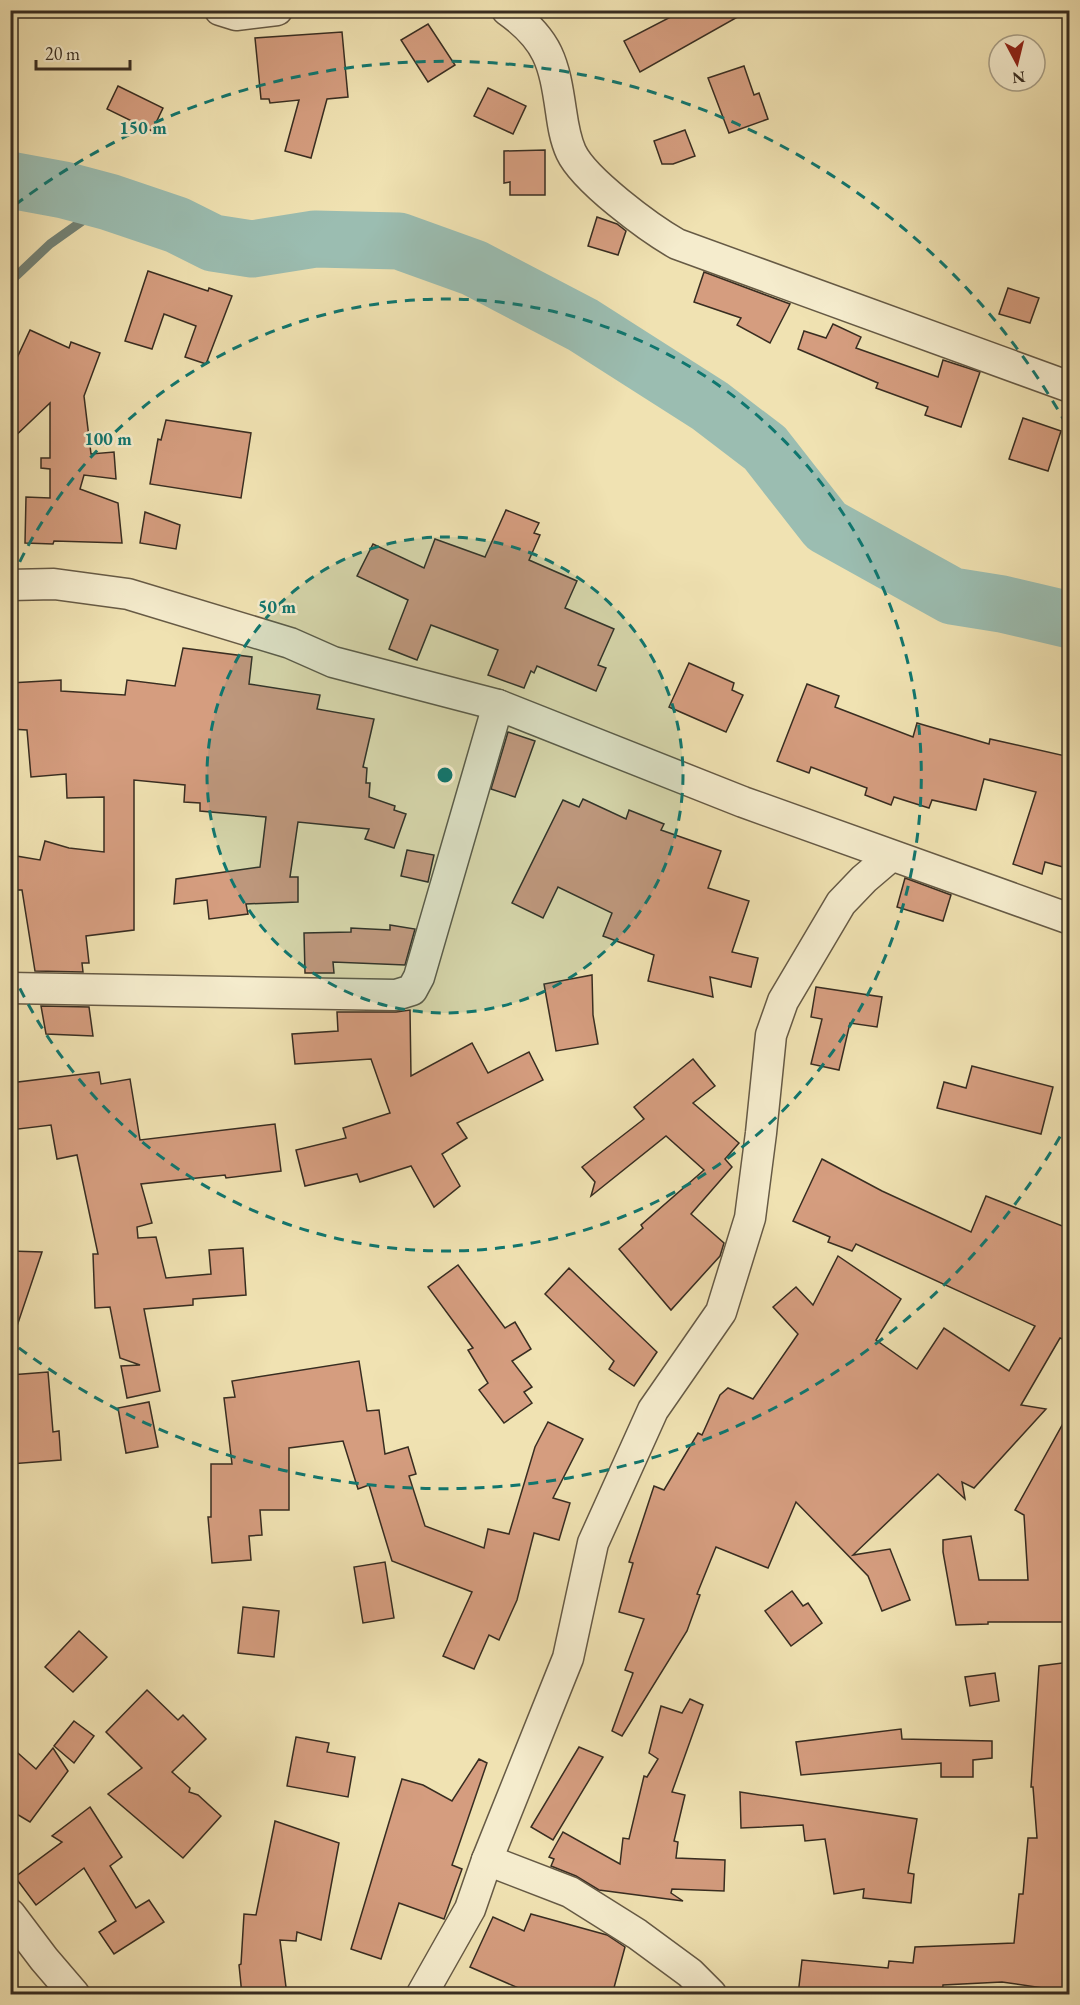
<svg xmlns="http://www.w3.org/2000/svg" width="1080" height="2005" font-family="'EB Garamond',serif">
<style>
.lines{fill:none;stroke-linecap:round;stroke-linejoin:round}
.stream{stroke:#738377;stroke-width:9}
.river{stroke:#9bbdb1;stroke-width:57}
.building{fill:#d59d7f;stroke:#382d21;stroke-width:1.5}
.street-casing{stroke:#665a45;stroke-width:33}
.street{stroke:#f5eccd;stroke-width:30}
.ring{fill:none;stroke:#0f766e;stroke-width:3;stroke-dasharray:10 8}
.centre{fill:#0f766e;stroke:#f5eccd;stroke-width:3}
.ring-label{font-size:18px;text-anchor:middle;font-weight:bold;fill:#0f766e;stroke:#f5eccd;stroke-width:5;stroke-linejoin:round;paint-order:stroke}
</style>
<rect width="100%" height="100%" fill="#f0e2b2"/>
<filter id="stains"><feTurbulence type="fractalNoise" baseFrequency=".00333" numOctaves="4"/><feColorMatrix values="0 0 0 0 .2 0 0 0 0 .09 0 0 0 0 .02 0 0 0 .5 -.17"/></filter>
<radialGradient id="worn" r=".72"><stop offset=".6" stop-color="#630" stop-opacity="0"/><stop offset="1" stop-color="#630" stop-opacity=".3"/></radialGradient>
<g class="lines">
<polyline class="stream" points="10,285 14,278 50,244 109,202"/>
<polyline class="river" points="10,180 64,190 109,202 177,225 213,243 252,249 315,239 399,241 474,268 583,325 710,406 765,448 826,526 952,596 1002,604 1070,620"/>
</g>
<g class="building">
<polygon points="684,10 750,10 640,72 624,41"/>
<polygon points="428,24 455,65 428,82 401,40"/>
<polygon points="342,32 348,97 327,99 311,158 285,151 299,100 270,103 269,99 261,99 255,38"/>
<polygon points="744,66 754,95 759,93 768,119 729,133 708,78"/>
<polygon points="118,86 163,108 152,131 107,109"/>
<polygon points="488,88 526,106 513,134 474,116"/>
<polygon points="685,130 695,156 673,164 662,164 654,141"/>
<polygon points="545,150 545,195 510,195 510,182 504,183 504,151"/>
<polygon points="597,217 617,224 626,231 618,255 588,246"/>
<polygon points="148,271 208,291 209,288 232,296 206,364 185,357 196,326 164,314 152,349 125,341"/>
<polygon points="704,272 790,304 770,343 737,325 741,318 694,302"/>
<polygon points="1008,288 1039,298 1030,323 999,314"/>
<polygon points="833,324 861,337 856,348 938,377 943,360 980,372 961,427 925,415 928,407 876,388 878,383 798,349 804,331 826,338"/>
<polygon points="30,330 69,348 71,342 100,353 84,396 91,454 114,452 116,479 84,475 80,489 118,503 122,543 54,541 53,544 25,543 26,497 50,498 50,469 41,468 41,458 50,458 50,403 10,441 10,373"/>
<polygon points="1023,418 1061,431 1048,471 1009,459"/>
<polygon points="166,420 251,433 241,498 150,484 158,439 161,440"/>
<polygon points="506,510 539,523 534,533 540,535 529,560 577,581 565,608 614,629 598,665 606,668 596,691 537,666 534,673 531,671 524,688 488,675 498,650 431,625 417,660 389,649 408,600 357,576 373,544 424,568 435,539 485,557"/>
<polygon points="145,512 180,525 176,549 140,543"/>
<polygon points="183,648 252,657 249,684 320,695 317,709 374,719 363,767 367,768 366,783 370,783 369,797 395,806 394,810 406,814 394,848 365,839 369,829 298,822 290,877 298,877 298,902 246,904 248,914 209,919 207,900 174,904 176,879 260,867 266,817 200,811 200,803 184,802 185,785 134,780 134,930 86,936 89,963 82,963 83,972 35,971 22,890 10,890 10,855 40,860 45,841 69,848 104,852 104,797 67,798 66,774 31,777 27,730 10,729 10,683 61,680 61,691 125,695 127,680 175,686"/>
<polygon points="689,663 734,683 732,690 743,695 726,732 669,707"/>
<polygon points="807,684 839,696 835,707 913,737 917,723 989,744 990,739 1070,757 1070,869 1045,862 1042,874 1013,864 1036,792 984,779 976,810 932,800 929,808 894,797 891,805 865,795 867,788 811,767 809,773 777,761"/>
<polygon points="508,732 535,741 515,797 491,789"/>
<polygon points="583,799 626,819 629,810 664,824 661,830 721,851 708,888 749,901 732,952 758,958 751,987 710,977 713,997 648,981 654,955 603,936 612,913 558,887 543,918 512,903 563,800 579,807"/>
<polygon points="407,850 434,855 428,882 401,876"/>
<polygon points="905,878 951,895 943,921 897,907"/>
<polygon points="390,925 415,929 405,965 333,962 334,973 305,973 304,933 351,932 351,928 390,930"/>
<polygon points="592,975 593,1015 598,1044 556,1051 544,984"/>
<polygon points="816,987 882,997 877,1027 850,1023 839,1070 811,1064 822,1019 811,1017"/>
<polygon points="41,1006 89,1007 93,1036 46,1034"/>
<polygon points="410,1010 411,1076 472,1043 488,1073 529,1052 543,1080 457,1123 467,1138 442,1154 460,1186 434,1207 411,1166 360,1182 357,1174 305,1186 296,1150 346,1138 343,1128 390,1113 371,1059 295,1064 292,1034 338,1031 337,1012 396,1012"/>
<polygon points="693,1059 715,1086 693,1103 739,1143 725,1159 732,1167 691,1214 724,1243 720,1256 671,1310 619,1249 643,1228 641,1225 704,1170 666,1136 591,1196 595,1182 582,1167 644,1119 634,1107"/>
<polygon points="972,1066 1053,1087 1041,1134 937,1108 944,1082 966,1088"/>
<polygon points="99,1072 101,1084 130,1079 140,1140 275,1124 281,1171 226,1178 225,1175 141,1184 152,1223 137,1227 138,1238 156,1237 166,1278 211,1274 209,1250 243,1248 246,1295 193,1299 193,1305 144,1309 160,1391 127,1398 121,1366 140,1365 120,1358 110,1307 95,1308 93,1254 98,1254 77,1155 57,1159 51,1125 10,1130 10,1083"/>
<polygon points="822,1159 882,1191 971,1232 986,1196 1070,1229 1070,1342 1060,1338 1021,1405 1046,1409 974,1488 962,1482 965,1499 938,1474 853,1555 890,1549 910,1600 882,1611 868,1576 796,1502 768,1568 716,1547 697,1594 700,1595 687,1631 622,1736 612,1731 633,1673 625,1670 644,1619 619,1612 633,1563 629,1562 654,1486 664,1490 698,1433 702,1435 720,1395 728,1388 753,1399 798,1334 773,1307 796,1287 813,1305 838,1256 901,1299 876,1340 917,1369 944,1328 1009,1371 1035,1326 856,1244 852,1251 828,1242 830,1237 793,1221"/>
<polygon points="10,1251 42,1252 15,1332 10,1331"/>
<polygon points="458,1265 505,1328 515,1322 531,1349 512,1361 532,1387 524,1392 532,1403 504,1423 479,1390 488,1383 468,1350 473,1348 428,1287"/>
<polygon points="569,1268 657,1352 634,1386 609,1369 614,1361 545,1294"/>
<polygon points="359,1361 367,1411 379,1410 385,1454 408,1447 416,1474 409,1476 425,1526 484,1548 488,1529 509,1534 535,1447 548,1422 583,1439 553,1498 570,1503 559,1540 534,1533 517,1600 499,1640 489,1635 474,1669 443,1656 472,1592 392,1561 369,1485 358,1489 343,1441 289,1448 289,1510 260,1510 262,1535 249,1536 251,1560 212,1563 208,1517 211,1517 211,1464 232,1464 224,1398 235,1397 232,1381"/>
<polygon points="48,1372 53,1432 59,1431 61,1460 10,1464 10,1375"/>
<polygon points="149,1402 158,1447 126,1453 118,1408"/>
<polygon points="1070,1411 1070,1622 988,1622 988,1624 956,1625 943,1552 943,1540 971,1536 979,1580 1028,1580 1024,1515 1015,1510"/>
<polygon points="385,1562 394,1618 363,1623 354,1567"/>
<polygon points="792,1591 803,1606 808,1603 822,1623 791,1646 765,1611"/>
<polygon points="243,1607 279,1611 274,1657 238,1653"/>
<polygon points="79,1631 107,1657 73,1692 45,1667"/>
<polygon points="1070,1662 1070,1992 1002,1982 943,1985 942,1995 798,1995 802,1960 888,1968 889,1961 913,1963 915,1947 1014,1943 1019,1894 1023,1894 1028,1838 1037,1838 1033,1787 1031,1787 1039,1666"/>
<polygon points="995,1673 999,1701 970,1706 965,1677"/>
<polygon points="147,1690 178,1720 183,1715 206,1739 172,1772 190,1788 189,1792 198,1795 221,1816 183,1858 108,1794 142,1768 106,1732"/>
<polygon points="690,1699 703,1705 672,1792 685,1795 674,1841 678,1842 676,1858 725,1860 724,1891 672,1889 671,1893 683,1901 599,1890 576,1876 551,1866 554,1859 549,1857 563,1832 620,1864 623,1838 629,1839 644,1776 647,1777 658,1759 649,1753 661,1706 682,1713"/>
<polygon points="74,1721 94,1736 74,1763 54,1746"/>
<polygon points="901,1729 902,1739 992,1741 992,1758 973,1760 973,1777 941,1777 941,1763 801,1775 796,1742"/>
<polygon points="296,1737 329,1743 327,1752 355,1757 348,1797 287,1786"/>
<polygon points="10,1746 36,1769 53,1748 68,1771 30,1822 10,1810"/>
<polygon points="579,1747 603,1757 553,1840 531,1827"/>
<polygon points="479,1759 487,1763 452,1865 462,1869 444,1919 399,1903 381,1959 351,1949 402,1779 423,1785 452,1801"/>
<polygon points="740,1792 917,1819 908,1873 914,1874 911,1903 863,1898 864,1889 834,1894 825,1839 805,1841 803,1825 741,1828"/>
<polygon points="90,1807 122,1857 110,1866 136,1908 149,1900 164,1922 114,1954 99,1932 116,1921 84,1868 36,1905 15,1877 62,1842 52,1836"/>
<polygon points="275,1821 339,1843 321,1940 297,1932 296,1941 280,1940 287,1995 242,1995 239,1965 241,1964 244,1914 256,1915"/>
<polygon points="531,1914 607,1935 625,1947 612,1995 549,1995 523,1990 470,1967 493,1917 524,1931"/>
</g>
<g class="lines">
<g class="street-casing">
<g id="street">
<polyline points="220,10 236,15 277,10"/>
<path d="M507 10C549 40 554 63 561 111 563 125 565 139 571 152 584 180 649 228 677 244L1070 387"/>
<polyline points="10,585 54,584 128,594 290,643 333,662 498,705 743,802 1070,919"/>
<polyline points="10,988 396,995 412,990 419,977 498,705"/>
<polyline points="487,1860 570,1892 637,1934 690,1973 711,1994"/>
<polyline points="10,1914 44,1959 74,1994"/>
<polyline points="422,1994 470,1909 487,1860 568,1658 593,1543 653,1410 721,1312 750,1218 761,1133 771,1035 783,1001 841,903 864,879 891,856"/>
</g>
</g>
<use href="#street" class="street"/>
</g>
<circle cx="445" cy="775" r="238" fill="#0f766e" fill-opacity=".12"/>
<g class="ring">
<circle cx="445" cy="775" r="238"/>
<path d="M12 578A476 476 0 1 1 12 972"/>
<path d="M1069 1121A714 714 0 0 1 15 1345M15 205A714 714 0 0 1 1069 429"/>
</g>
<circle cx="445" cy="775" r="9" class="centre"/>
<g class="ring-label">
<text x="143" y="134">150 m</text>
<text x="108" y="445">100 m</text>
<text x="277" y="613">50 m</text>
</g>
<rect width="1080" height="2005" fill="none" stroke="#f0e2b2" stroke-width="36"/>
<rect x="12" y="12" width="1056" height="1981" fill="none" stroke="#382d21" stroke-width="3"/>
<rect x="18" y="18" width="1044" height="1969" fill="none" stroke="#382d21" stroke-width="1.5"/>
<g transform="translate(1017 63) rotate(173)"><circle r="28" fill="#f5eccd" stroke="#a9a088" stroke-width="1.5"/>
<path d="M0-4.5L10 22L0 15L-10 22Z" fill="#8f2418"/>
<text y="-9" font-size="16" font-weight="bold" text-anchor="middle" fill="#382d21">N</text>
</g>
<path d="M36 60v9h94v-9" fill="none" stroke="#382d21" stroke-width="3"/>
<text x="45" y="60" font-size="18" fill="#382d21" stroke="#f5eccd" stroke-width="4.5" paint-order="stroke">20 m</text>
<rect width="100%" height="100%" filter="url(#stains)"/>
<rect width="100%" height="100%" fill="url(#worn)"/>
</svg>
